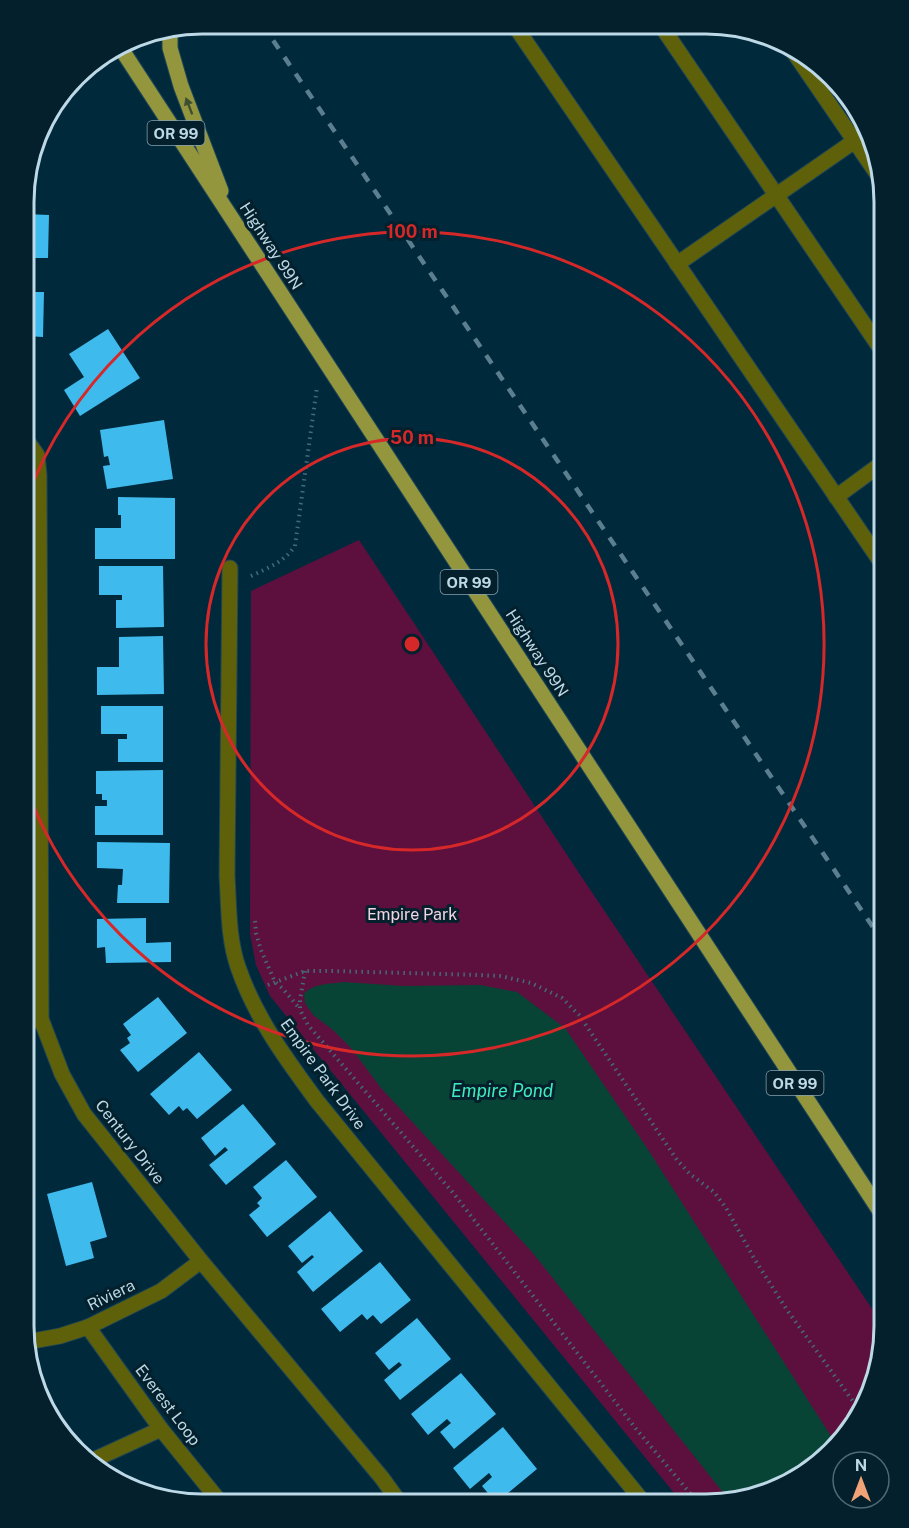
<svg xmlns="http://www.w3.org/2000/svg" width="909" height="1528" font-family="'Public Sans',sans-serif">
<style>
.green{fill:#5d103d}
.water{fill:#084435}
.building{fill:#3fbaed}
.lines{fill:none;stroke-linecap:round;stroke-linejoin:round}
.minor-casing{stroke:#1e4657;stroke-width:17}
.major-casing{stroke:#1e4657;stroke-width:17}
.path{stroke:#456a7a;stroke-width:4;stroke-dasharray:1.5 4.5;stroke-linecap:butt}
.minor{stroke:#5f600a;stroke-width:15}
.major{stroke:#94963d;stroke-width:15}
.rail{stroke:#5c7f8f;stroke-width:4.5;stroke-dasharray:10 10;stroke-linecap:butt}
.oneway{fill:#3d4f33}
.ring{fill:none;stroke:#d62828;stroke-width:3}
.labels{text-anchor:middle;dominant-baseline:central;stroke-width:6;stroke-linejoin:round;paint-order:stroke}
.shield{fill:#03202c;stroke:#85a1ae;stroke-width:1.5}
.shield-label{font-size:15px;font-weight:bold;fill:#bdd8e6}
.street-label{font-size:16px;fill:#bdd8e6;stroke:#03202c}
.park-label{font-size:16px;fill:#f4d6e3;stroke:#03202c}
.water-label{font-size:18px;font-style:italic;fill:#3febbd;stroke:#03202c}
.rim{fill:none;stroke:#bdd8e6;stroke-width:3}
.centre{fill:#d62828;stroke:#03202c;stroke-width:3}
.ring-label{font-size:18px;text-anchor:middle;font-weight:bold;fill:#d62828;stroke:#03202c;stroke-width:6;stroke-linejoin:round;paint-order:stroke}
</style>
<rect width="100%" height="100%" fill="#002a3c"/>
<polygon class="green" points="359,540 579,873 885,1328 885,1338 875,1383 848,1434 774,1491 707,1504 683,1504 270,996 256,965 250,934 251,591"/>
<path class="water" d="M344 982 403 986 480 985 517 992 565 1028 647 1148 836 1444 774 1491 729 1500 532 1252 381 1088 351 1048 333 1030 313 1015 305 1003 304 994C313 983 331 984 344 982Z"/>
<g class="building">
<polygon points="25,214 49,215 48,258 25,258"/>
<polygon points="25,292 44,292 43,337 25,336"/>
<polygon points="108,329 140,378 80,416 64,390 84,377 69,354"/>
<polygon points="164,420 173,479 107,489 103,466 110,465 108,456 104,457 100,430"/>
<polygon points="118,497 175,498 175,559 95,559 95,528 121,528 121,515 118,515"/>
<polygon points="99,566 163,566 164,627 116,628 116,600 122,600 122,595 99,595"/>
<polygon points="163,636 164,694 97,695 97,667 119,667 119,637"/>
<polygon points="101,706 163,706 163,762 118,762 118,739 127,739 127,734 101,734"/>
<polygon points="163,770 163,835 95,835 95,806 107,806 107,800 102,800 102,794 96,794 96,771"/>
<polygon points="97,842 170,843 169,903 117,903 118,885 122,885 123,869 97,868"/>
<polygon points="146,918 146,943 171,942 171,962 106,963 105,947 97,948 97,919"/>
<polygon points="158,997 187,1033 138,1072 120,1050 130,1043 127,1038 131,1035 123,1024"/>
<polygon points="199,1052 232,1090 197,1119 187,1108 183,1111 179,1106 169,1115 150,1094"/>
<polygon points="243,1104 276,1144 226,1185 209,1165 228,1150 225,1147 215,1156 201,1138"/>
<polygon points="286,1160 317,1197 267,1237 249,1215 260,1206 257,1203 262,1198 253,1187"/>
<polygon points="92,1182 107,1237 90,1242 94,1258 66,1266 47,1194"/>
<polygon points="330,1211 363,1251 313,1292 297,1272 314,1257 312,1255 302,1263 288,1246"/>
<polygon points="380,1262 411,1300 381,1324 373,1315 367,1320 362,1314 340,1332 321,1309"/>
<polygon points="417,1318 451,1359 400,1400 384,1380 402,1365 399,1362 389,1370 375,1353"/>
<polygon points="461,1373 496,1414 454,1449 440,1432 451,1423 447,1419 428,1435 411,1414"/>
<polygon points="503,1427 537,1469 496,1503 482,1486 492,1477 489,1473 470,1489 453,1468"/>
</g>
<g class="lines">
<g class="minor-casing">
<g id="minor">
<polyline points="515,26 885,568"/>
<polyline points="662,27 885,355"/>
<polyline points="793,51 880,178"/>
<polyline points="677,264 869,131"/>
<polyline points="25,438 37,455 39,475 41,1019 62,1074 84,1114 201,1261 382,1478 400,1503"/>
<polyline points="836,497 885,461"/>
<path d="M230 568 227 876C229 906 228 938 238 967 255 1017 286 1059 317 1101L645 1504"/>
<polyline points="24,1023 41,1019"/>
<polyline points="88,1327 161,1429 221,1503"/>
<polyline points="27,1342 60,1336 88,1327 161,1291 201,1261"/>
<polyline points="89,1462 161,1429"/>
</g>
</g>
<g class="major-casing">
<g id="major">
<polyline points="170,30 170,48 181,86 221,191"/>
<polyline points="120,47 885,1219"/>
</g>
</g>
<g class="path">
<path d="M251 576C268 568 284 562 295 546L317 387"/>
<polyline points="255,921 256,933 261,950 275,982 283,989 300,1009"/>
<polyline points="305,971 300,1000 300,1010 308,1025 454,1194 637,1430 699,1504"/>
<polyline points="268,985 305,971 332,971 479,975 501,976 531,983 562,998 579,1015 677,1160 690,1174 714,1192 726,1208 755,1260 787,1310 860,1411"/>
</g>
<use href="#minor" class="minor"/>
<use href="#major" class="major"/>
<polyline class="rail" points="262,24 885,945"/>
</g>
<defs><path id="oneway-solid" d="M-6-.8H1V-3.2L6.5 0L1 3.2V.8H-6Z" transform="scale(1.5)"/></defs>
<use class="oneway" href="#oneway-solid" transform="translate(189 106) rotate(-111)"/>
<g class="ring">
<circle cx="412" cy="644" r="206"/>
<path d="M26 500A412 412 0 1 1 25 785"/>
</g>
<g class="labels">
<g class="shield">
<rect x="147.5" y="121" width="57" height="24" rx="4.5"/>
<rect x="440.5" y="570" width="57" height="24" rx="4.5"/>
<rect x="766.5" y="1071" width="57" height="24" rx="4.5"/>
</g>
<g class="shield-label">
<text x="176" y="133">OR 99</text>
<text x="469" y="582">OR 99</text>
<text x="795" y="1083">OR 99</text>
</g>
<g class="street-label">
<text transform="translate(271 246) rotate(57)">Highway 99N</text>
<text transform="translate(537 653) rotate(57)">Highway 99N</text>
<text transform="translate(323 1074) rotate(54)">Empire Park Drive</text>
<text transform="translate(130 1142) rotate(52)">Century Drive</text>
<text transform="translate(111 1295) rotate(-26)">Riviera</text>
<text transform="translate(168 1405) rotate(53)">Everest Loop</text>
</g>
<g class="park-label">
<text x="412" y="914">Empire Park</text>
</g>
<g class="water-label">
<text x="502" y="1090">Empire Pond</text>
</g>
</g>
<path d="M0 0H909V1528H0ZM202 34H706A168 168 0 0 1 874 202V1326A168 168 0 0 1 706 1494H202A168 168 0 0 1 34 1326V202A168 168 0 0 1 202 34Z" fill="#03202c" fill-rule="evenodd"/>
<path class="rim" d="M202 34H706A168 168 0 0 1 874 202V1326A168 168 0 0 1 706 1494H202A168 168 0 0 1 34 1326V202A168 168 0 0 1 202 34Z"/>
<circle cx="412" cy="644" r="9" class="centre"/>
<g class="ring-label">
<text x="412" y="238">100 m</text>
<text x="412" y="444">50 m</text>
</g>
<g transform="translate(861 1480)"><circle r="28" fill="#03202c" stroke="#4d6a76" stroke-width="1.5"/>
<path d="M0-4.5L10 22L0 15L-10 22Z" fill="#efa377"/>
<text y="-9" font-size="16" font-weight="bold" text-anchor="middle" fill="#bdd8e6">N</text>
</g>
</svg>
